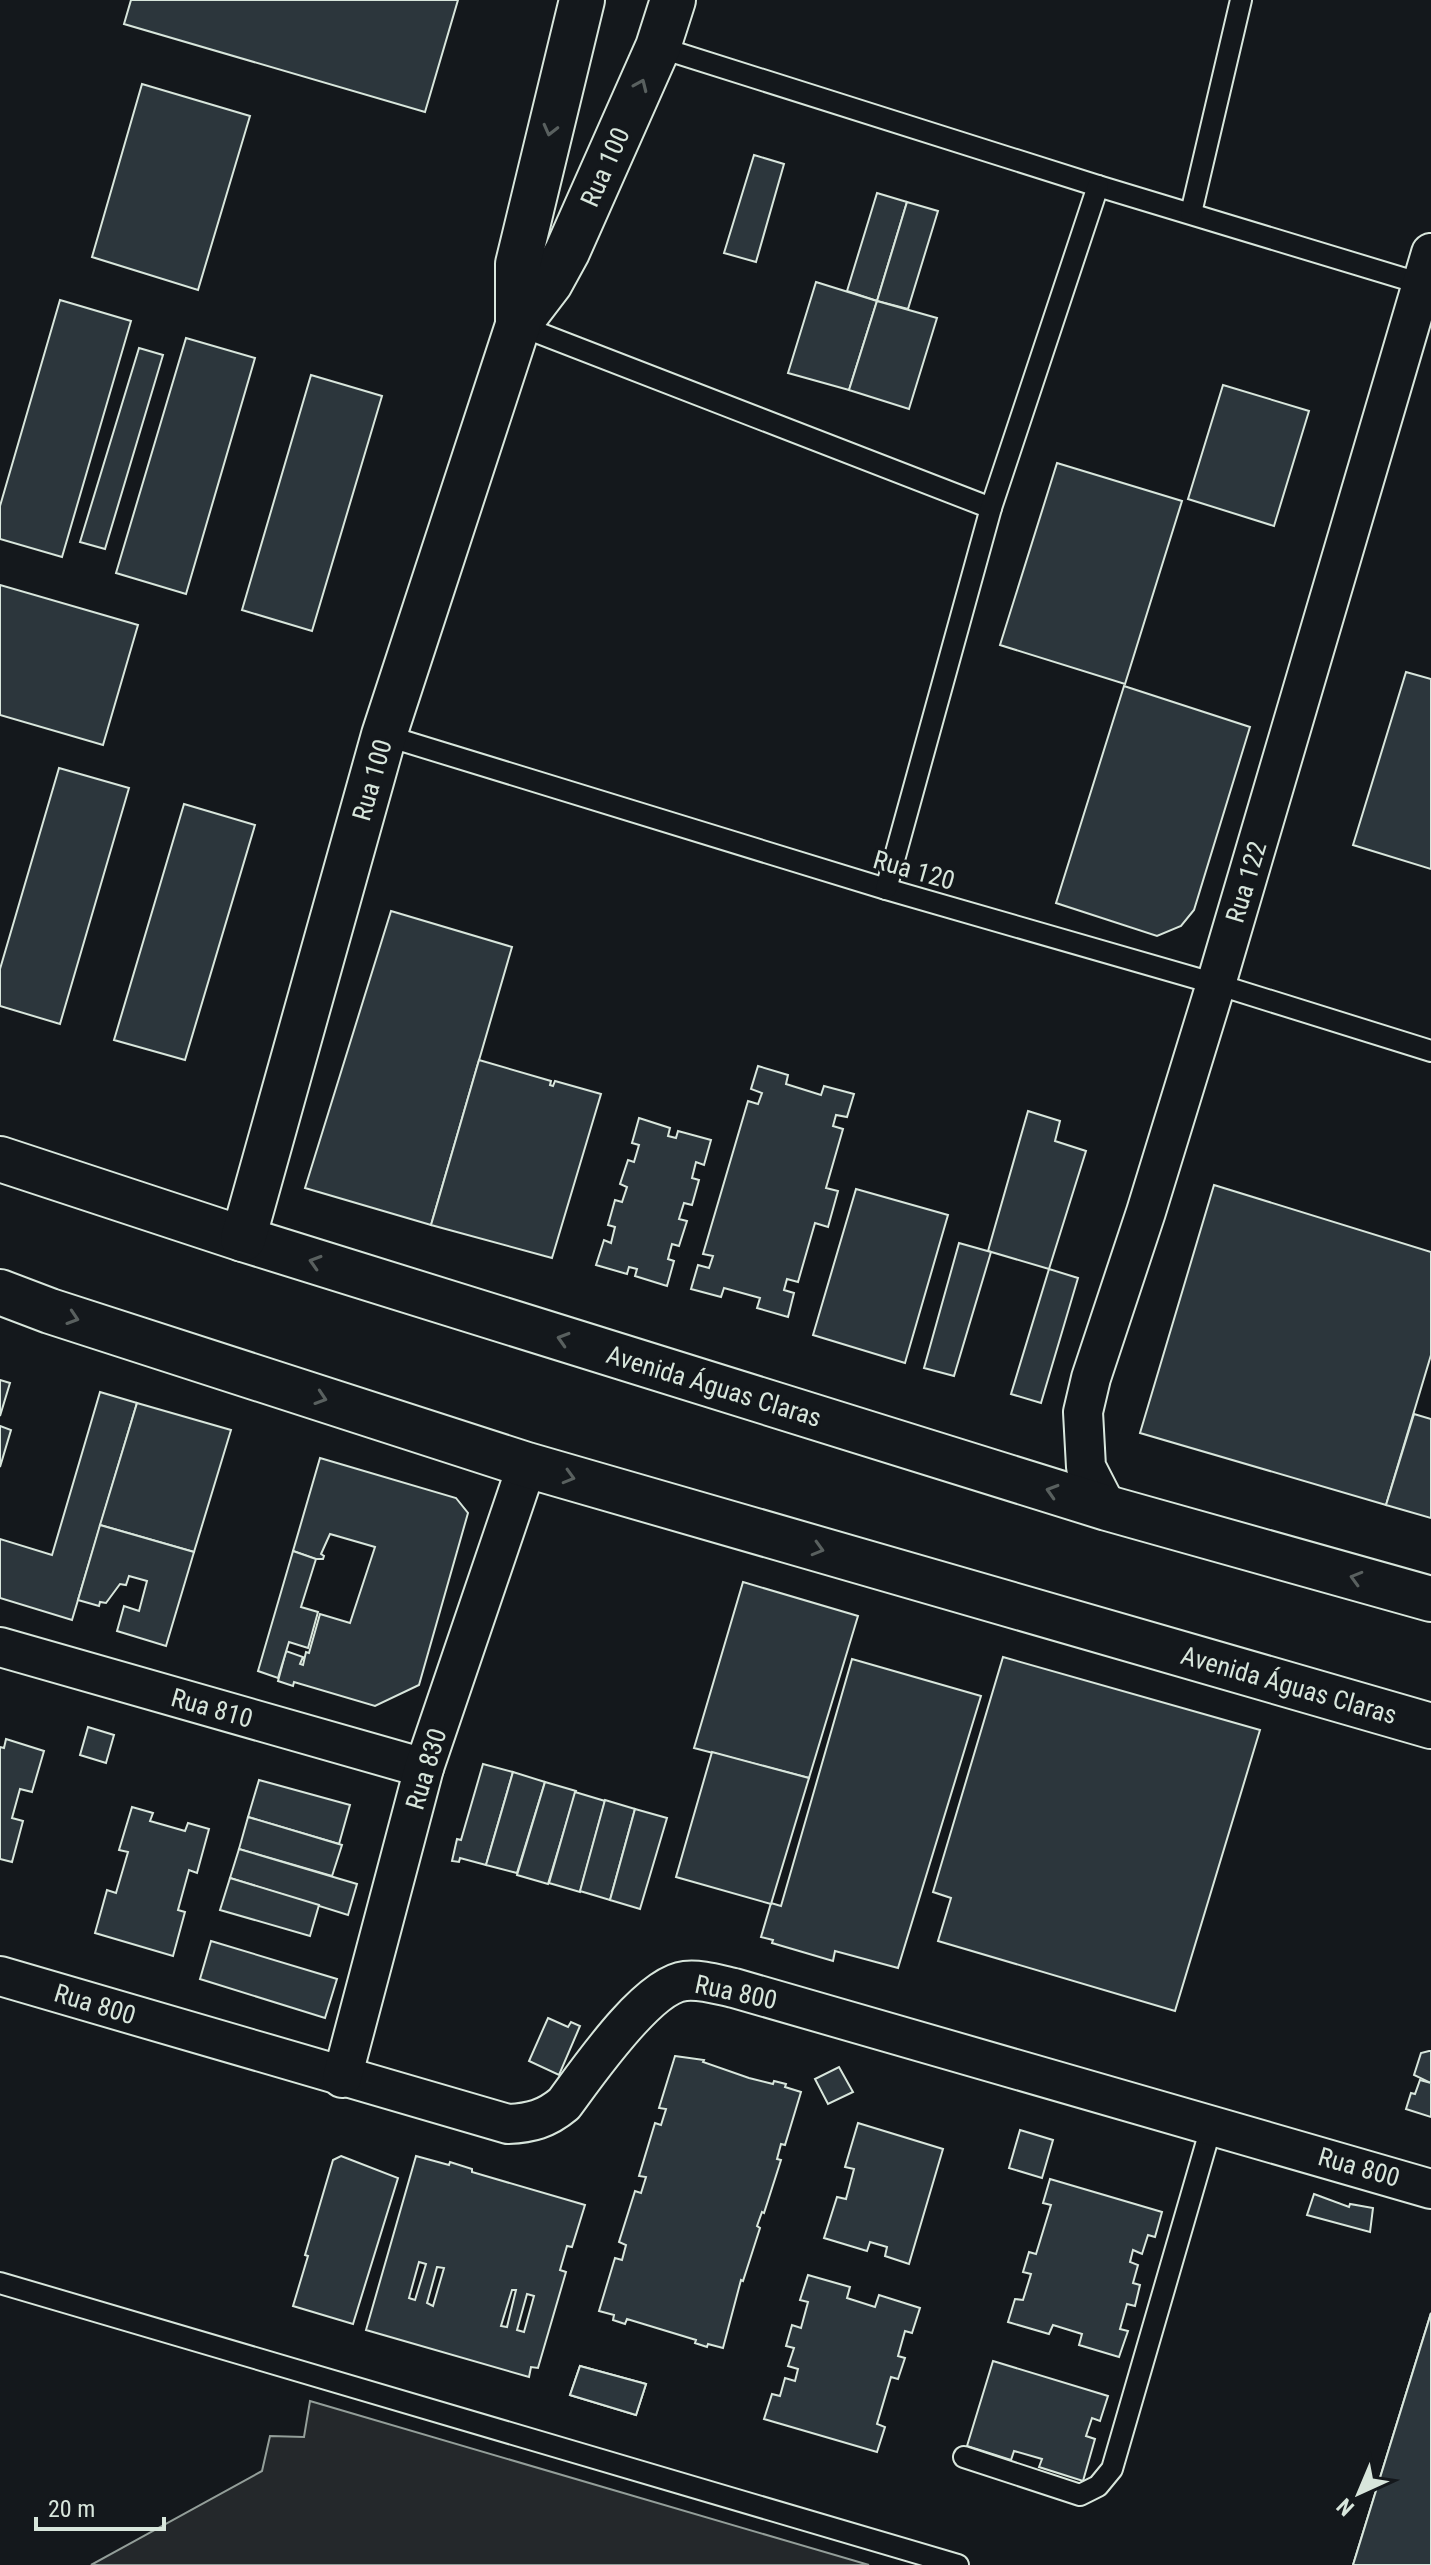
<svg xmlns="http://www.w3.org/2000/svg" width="1431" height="2565" font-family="'Roboto Condensed',sans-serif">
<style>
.parking{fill:#24282b;stroke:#939e99;stroke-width:2}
.building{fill:#2c363c;stroke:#d8e6dc;stroke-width:2;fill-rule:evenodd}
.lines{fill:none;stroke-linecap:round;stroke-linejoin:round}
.lane-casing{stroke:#d8e6dc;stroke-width:24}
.street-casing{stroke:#d8e6dc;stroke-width:42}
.secondary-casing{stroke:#d8e6dc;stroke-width:48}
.lane{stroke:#14181c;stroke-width:20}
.street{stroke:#14181c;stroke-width:38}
.secondary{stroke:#14181c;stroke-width:44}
.oneway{stroke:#59605f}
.labels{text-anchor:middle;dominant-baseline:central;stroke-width:6;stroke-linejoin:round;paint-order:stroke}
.street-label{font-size:26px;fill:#d8e6dc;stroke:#14181c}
</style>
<rect width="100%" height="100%" fill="#14181c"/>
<polygon class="parking" points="310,2401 869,2565 91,2565 262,2471 270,2436 304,2437"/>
<g class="building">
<polygon points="131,0 458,0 425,112 124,24"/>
<polygon points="142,84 250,116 198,290 92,257"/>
<polygon points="754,155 784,164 756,262 724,253"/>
<polygon points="877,193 907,202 877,301 847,291"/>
<polygon points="907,202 938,211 908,309 877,301"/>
<polygon points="816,282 877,301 849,390 788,373"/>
<polygon points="60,300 131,321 62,557 0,539 0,506"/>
<polygon points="877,301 937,318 909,409 849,390"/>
<polygon points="186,338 255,358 186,594 116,573"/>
<polygon points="139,348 163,355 105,549 80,542"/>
<polygon points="311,375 382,396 312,631 242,610"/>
<polygon points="1223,385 1309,411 1274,526 1188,499"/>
<polygon points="1057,463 1182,501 1125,684 1000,645"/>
<polygon points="0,585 138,625 103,745 0,715"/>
<polygon points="1406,672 1431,679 1431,869 1353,845"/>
<polygon points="1124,686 1250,727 1194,910 1181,926 1157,936 1056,903"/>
<polygon points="59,768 129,788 60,1024 0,1006 0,969"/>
<polygon points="184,804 255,825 185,1060 114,1040"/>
<polygon points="391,911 512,947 431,1225 305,1188"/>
<polygon points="479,1060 551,1081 550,1085 553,1086 555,1081 601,1094 552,1258 431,1225"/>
<polygon points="758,1066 788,1075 786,1084 821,1095 824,1086 854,1094 847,1117 836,1115 833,1126 843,1129 826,1188 838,1191 828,1227 815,1223 798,1282 787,1279 784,1290 794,1293 788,1317 757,1308 760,1298 724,1288 721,1297 691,1289 698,1265 709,1268 713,1256 703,1254 748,1101 758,1104 762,1093 751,1089"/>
<polygon points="1028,1111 1060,1121 1055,1141 1086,1151 1049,1269 988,1251"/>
<polygon points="639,1118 670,1128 668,1136 676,1138 678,1131 711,1140 704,1165 696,1162 692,1178 699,1180 692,1205 684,1203 679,1219 687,1221 679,1246 672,1244 668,1259 674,1261 667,1286 635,1276 637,1269 629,1267 627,1274 596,1265 604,1240 611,1243 615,1227 608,1225 615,1200 622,1202 627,1187 620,1184 628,1160 634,1162 639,1145 632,1143"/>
<polygon points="1214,1185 1431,1252 1431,1355 1386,1505 1140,1433"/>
<polygon points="856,1189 948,1215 905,1363 813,1335"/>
<polygon points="959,1243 991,1252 954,1376 924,1368"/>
<polygon points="1049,1269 1078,1278 1041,1403 1011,1394"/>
<polygon points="0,1380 10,1383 0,1416"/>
<polygon points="100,1392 137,1403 72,1620 0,1598 0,1539 52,1555"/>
<polygon points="137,1403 231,1430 194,1552 100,1525"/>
<polygon points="1414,1414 1431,1419 1431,1518 1386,1505"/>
<polygon points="0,1426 11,1430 0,1467"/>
<polygon points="320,1458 456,1498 468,1513 419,1685 375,1706 294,1682 293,1686 278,1681 286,1651 303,1657 300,1664 303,1665 306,1652 309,1653 320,1614 350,1623 375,1547 330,1534 321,1554 324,1556 323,1559 315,1559 293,1551"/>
<polygon points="100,1525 194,1552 166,1646 117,1631 124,1606 139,1611 147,1581 129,1576 126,1585 120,1584 106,1603 100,1602 99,1606 78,1600"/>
<polygon points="293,1551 316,1559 301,1607 318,1612 308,1648 289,1642 278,1678 258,1671"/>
<polygon points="743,1582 858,1616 809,1778 694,1748"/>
<polygon points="1003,1657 1260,1730 1175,2011 938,1941 951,1898 933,1892"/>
<polygon points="852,1659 981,1696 898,1968 835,1951 833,1961 772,1943 773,1940 761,1937 771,1903 781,1906"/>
<polygon points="88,1727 114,1735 106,1763 80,1755"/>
<polygon points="6,1739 44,1751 32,1792 20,1789 12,1818 23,1821 12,1862 0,1859 0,1747 4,1748"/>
<polygon points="712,1752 809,1778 771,1904 676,1877"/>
<polygon points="483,1764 513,1772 486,1865 460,1858 459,1862 452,1861 457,1839 461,1840"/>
<polygon points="513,1772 545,1782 517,1873 486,1865"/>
<polygon points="259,1780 350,1805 339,1844 248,1817"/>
<polygon points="545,1782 576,1791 548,1884 517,1875"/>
<polygon points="575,1792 605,1801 580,1892 549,1883"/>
<polygon points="605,1800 635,1809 610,1900 580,1891"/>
<polygon points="132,1807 153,1813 150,1821 185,1831 188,1823 209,1829 197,1873 189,1870 178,1910 185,1912 173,1956 95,1933 107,1890 116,1893 128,1852 119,1850"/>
<polygon points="635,1809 667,1818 640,1909 610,1900"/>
<polygon points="248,1817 342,1845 332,1876 239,1849"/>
<polygon points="239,1849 357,1884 348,1915 230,1878"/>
<polygon points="230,1878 319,1905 310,1936 220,1910"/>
<polygon points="211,1941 337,1979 325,2018 200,1979"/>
<polygon points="548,2018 568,2027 571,2022 580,2026 559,2075 529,2061"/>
<polygon points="1429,2051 1431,2051 1431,2083 1414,2075 1421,2053"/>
<polygon points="675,2056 704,2060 703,2062 749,2078 773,2084 774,2081 786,2084 785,2087 801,2092 785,2145 781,2144 777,2159 781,2160 764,2213 762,2212 757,2226 760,2228 743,2281 741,2280 723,2348 708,2344 707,2347 695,2343 696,2340 627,2319 625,2324 613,2320 614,2315 599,2311 615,2258 622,2260 626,2245 619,2242 635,2191 641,2193 646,2177 639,2176 655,2123 661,2125 666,2109 659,2108"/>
<polygon points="839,2067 853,2092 828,2104 815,2079"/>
<polygon points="1420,2080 1431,2083 1431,2117 1406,2109 1411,2093 1415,2094"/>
<polygon points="858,2123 943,2149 909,2264 885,2256 887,2247 870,2242 867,2251 824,2238 837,2197 846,2199 854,2169 845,2167"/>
<polygon points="1020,2130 1053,2140 1042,2178 1009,2168"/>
<polygon points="341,2156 398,2178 353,2324 293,2306 308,2256 305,2255 333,2160"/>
<path d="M416 2156 449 2165 450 2162 472 2169V2172L585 2205 572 2247 567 2246 560 2270 566 2272 538 2368 531 2367 529 2377 366 2330ZM419 2262 426 2264 415 2300 409 2298ZM437 2267 444 2268 433 2306 427 2303ZM512 2290H516L507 2327 501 2326ZM527 2294 534 2296 524 2332 517 2330Z"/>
<polygon points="1050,2179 1162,2212 1155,2237 1148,2235 1142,2254 1133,2250 1130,2262 1138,2265 1133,2283 1140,2285 1135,2306 1127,2304 1120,2329 1128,2331 1119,2357 1079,2345 1082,2334 1053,2325 1049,2334 1008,2322 1015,2299 1023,2300 1031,2274 1023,2272 1029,2252 1036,2254 1051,2205 1043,2203"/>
<polygon points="1314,2194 1349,2207 1350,2204 1373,2208 1370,2232 1307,2215"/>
<polygon points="808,2275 850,2287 847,2298 875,2307 879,2295 920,2308 912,2333 905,2331 898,2356 905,2358 898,2379 891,2377 877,2424 885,2427 877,2452 764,2419 772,2394 780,2396 785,2378 795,2381 798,2369 788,2366 794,2348 786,2346 792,2325 801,2328 808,2302 800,2300"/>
<polygon points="1431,2313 1431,2565 1353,2565"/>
<polygon points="1431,2313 1431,2565 1353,2565"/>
<polygon points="993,2361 1108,2396 1100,2421 1092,2418 1086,2436 1095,2439 1083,2481 1039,2467 1042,2459 1014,2451 1011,2460 967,2446"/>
<polygon points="580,2366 646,2384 636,2415 570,2395"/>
<polygon points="580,2366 646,2384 636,2415 570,2395"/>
</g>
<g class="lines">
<g class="lane-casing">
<g id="lane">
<polyline points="658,47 1098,186 1422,284"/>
<polyline points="1191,213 1241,0"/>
<polyline points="518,325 991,508"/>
<polyline points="384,735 886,889 1216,984 1431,1051"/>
<polyline points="886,889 991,508 1098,186"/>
<polyline points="0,2283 958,2565"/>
<polyline points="964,2457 1080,2495 1098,2486 1112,2469 1212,2124"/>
</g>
</g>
<g class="street-casing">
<g id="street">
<polyline points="1107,1508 1086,1467 1083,1412 1091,1378 1146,1212 1216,984 1431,253"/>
<polyline points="0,1647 424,1768"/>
<path d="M0 1976 508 2124C531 2123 546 2119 564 2104 587 2073 647 1985 685 1981 701 1979 719 1985 734 1988L1431 2189"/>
<polyline points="342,2078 424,1768 527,1465"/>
</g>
</g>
<g class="secondary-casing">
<g id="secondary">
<polyline points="518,325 550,283 567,252 658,47 673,0"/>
<polyline points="0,1159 243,1239 1107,1508 1431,1599"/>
<polyline points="243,1239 384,735 518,325 518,264 582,0"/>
<polyline points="0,1292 50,1311 527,1465 1431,1726"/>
</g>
</g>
<use href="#lane" class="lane"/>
<use href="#street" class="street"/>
<use href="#secondary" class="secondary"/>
</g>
<defs><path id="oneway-chevron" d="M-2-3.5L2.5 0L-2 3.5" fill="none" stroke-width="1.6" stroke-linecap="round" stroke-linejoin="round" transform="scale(2)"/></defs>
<g class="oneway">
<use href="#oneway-chevron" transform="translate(641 85) rotate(-66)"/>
<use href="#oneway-chevron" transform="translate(550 130) rotate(104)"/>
<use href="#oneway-chevron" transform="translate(315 1262) rotate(-163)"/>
<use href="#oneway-chevron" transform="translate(73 1318) rotate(18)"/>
<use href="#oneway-chevron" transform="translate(563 1339) rotate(-163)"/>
<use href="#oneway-chevron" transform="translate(321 1398) rotate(18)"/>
<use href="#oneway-chevron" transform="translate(569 1477) rotate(16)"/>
<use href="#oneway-chevron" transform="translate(1052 1491) rotate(-163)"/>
<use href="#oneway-chevron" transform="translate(818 1549) rotate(16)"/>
<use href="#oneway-chevron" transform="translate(1356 1578) rotate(-164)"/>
</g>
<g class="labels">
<g class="street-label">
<text transform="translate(605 167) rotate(-66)">Rua 100</text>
<text transform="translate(372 780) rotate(-74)">Rua 100</text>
<text transform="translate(914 870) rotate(16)">Rua 120</text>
<text transform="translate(1246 882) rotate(-73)">Rua 122</text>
<text transform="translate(714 1386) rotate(17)">Avenida Águas Claras</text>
<text transform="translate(1289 1685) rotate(16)">Avenida Águas Claras</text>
<text transform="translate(212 1708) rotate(16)">Rua 810</text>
<text transform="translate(426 1769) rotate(-73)">Rua 830</text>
<text transform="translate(736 1992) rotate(12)">Rua 800</text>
<text transform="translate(95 2004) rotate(17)">Rua 800</text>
<text transform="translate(1359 2167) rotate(16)">Rua 800</text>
</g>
</g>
<g transform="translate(1359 2493) rotate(224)" stroke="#14181c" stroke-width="6" paint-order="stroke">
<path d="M0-6L14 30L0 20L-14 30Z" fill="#d8e6dc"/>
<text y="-12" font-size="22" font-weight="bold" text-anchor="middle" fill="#d8e6dc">N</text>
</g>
<path d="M36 2517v12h128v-12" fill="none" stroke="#d8e6dc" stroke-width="4"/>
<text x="48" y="2517" font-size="24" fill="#d8e6dc" stroke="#14181c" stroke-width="6" paint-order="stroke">20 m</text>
</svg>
